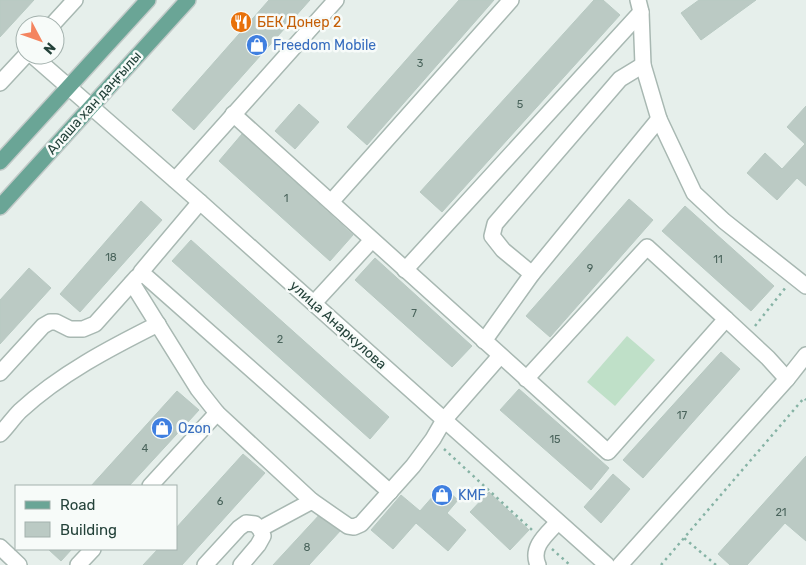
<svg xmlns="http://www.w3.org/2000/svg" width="806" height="565" font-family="Rubik,sans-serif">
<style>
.green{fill:#bfe0c8}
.building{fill:#bbcac4;stroke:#b8c9c2}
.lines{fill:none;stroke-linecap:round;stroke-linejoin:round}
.minor-casing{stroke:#a8b8b2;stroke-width:18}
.major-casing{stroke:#c2cac8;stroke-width:18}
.path{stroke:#86b3a5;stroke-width:2.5;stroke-dasharray:2.5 4;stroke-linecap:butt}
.minor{stroke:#fff;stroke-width:15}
.major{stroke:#6aa596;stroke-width:15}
.labels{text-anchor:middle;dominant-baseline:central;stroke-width:5;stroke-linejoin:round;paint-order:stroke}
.number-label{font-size:11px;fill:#4a645c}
.food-label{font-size:14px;fill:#c56008;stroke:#f7fbf9;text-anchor:start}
.shop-label{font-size:14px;fill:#366cbe;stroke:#f7fbf9;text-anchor:start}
.street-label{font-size:14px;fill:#24423a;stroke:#f7fbf9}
</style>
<rect width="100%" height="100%" fill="#e6efeb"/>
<polygon class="green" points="627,336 655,360 615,406 587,382"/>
<g class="building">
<polygon points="0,0 34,0 0,37"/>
<polygon points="269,0 310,0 194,130 172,110"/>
<polygon points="459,0 494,0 367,145 347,127"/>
<polygon points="594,0 603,0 620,15 442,212 420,192"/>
<polygon points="699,0 756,0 701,40 681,13"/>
<polygon points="299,104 319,122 295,149 275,131"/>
<polygon points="806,106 806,186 797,178 777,200 747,173 765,153 782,169 805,144 787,127"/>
<polygon points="242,134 353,235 330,261 219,161"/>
<polygon points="629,199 653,220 550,337 526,316"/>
<polygon points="141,201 162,220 80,312 60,294"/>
<polygon points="685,206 774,286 751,311 662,231"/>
<polygon points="191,240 389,417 370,439 172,261"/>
<polygon points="375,258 472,346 452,367 355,280"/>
<polygon points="29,268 51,288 0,344 0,300"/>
<polygon points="721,352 740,369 643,478 623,460"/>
<polygon points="519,389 609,468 591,490 500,410"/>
<polygon points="177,391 199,410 129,486 91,486"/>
<polygon points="243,454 265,473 182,565 143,565 158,549 176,549 176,528"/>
<polygon points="806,456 806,541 785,523 747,565 730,565 718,554"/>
<polygon points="613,474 630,489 601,523 584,507"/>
<polygon points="442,486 458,500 447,513 466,530 448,551 416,523 393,549 371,530 401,495 420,511"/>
<polygon points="489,492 529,530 510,550 470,512"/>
<polygon points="322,512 341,530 309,565 273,565"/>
<polygon points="48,549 72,549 61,561"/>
</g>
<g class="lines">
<g class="minor-casing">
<g id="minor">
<polyline points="641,12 643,65 659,119 694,193 724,221 806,286"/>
<polyline points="52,25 75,0"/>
<polyline points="32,55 200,202 607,565"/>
<polyline points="0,83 26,55"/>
<polyline points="233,114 608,452 726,319 647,247 526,379"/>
<polyline points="175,180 336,0"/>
<polyline points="200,202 141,272 390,492"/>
<polyline points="331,202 511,0"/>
<polyline points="405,270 641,12 638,0"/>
<polyline points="532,274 503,250 492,236 495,224 620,79 643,65"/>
<polyline points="132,283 198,389 217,413 312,501"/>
<polyline points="314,303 372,240"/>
<polyline points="484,341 532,274 659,119"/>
<polyline points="0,373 43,326 50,322 56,322 70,329 83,329 95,324 137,277"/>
<polyline points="787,379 806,355"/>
<path d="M0 434C7 427 13 418 20 411 60 374 110 348 158 324"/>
<polyline points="150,486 217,413"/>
<polyline points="260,529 312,501 348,526 354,527 361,524 413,466 433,439 444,420 500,356"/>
<polyline points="0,547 19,565"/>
<polyline points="78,565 93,549"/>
<polyline points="205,565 239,528 246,523 255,524 260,529 263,536 258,545 241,565"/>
<path d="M538 565C530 547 547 534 558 522"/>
<polyline points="620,565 787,379 768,358 726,319"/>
</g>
</g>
<g class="major-casing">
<g id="major">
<polyline points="0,162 148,0"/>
<polyline points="0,207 188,0"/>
</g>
</g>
<g class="path">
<polyline points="755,326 786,287"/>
<polyline points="444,449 532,530"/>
<polyline points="552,549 570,565"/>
<polyline points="661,565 684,538"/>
<polyline points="716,565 684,538 804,398 806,400"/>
</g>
<use href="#minor" class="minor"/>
<use href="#major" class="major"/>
</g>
<defs>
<g id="restaurant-disc" transform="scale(1.125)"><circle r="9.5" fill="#e8710a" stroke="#f7fbf9"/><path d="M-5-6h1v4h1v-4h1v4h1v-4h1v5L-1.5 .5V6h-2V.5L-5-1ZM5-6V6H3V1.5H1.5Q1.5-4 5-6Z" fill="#fff"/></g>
<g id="shop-disc" transform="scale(1.125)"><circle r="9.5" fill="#3f7fe0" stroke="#f7fbf9"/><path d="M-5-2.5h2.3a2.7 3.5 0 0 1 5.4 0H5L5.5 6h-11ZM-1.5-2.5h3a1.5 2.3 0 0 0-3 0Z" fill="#fff"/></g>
</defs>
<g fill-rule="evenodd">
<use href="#restaurant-disc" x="241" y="22"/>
<use href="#shop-disc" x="257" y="45"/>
<use href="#shop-disc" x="162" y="428"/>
<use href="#shop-disc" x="442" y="495"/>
</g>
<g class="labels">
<g class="number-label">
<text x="420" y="63">3</text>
<text x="520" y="104">5</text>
<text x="286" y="198">1</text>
<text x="111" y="257">18</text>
<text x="718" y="259">11</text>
<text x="590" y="268">9</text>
<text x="414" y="313">7</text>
<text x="280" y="339">2</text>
<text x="682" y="415">17</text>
<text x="555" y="439">15</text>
<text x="145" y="448">4</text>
<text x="220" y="501">6</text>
<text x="781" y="512">21</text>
<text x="307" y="547">8</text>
</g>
<g class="food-label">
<text x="257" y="22">БЕК Донер 2</text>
</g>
<g class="shop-label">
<text x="273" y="45">Freedom Mobile</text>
<text x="178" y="428">Ozon</text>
<text x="458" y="495">KMF</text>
</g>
<g class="street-label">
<text transform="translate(94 103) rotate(-48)">Алаша хан даңғылы</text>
<text transform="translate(338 325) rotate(42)">улица Анаркулова</text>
</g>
</g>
<rect x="15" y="485" width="162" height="65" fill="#f7fbf9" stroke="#a3b1ad"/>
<rect x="25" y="501" width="25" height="8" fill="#6aa596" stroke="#a3b1ad"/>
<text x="60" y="510" font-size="15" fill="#24423a">Road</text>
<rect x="25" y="522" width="25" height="15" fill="#bbcac4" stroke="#a3b1ad"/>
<text x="60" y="535" font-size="15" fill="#24423a">Building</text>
<g transform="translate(40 40) rotate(131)"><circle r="24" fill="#f7fbf9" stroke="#a3b1ad"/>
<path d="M0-4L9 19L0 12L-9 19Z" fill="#f4845f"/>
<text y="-8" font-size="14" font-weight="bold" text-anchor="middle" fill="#24423a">N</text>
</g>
</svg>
